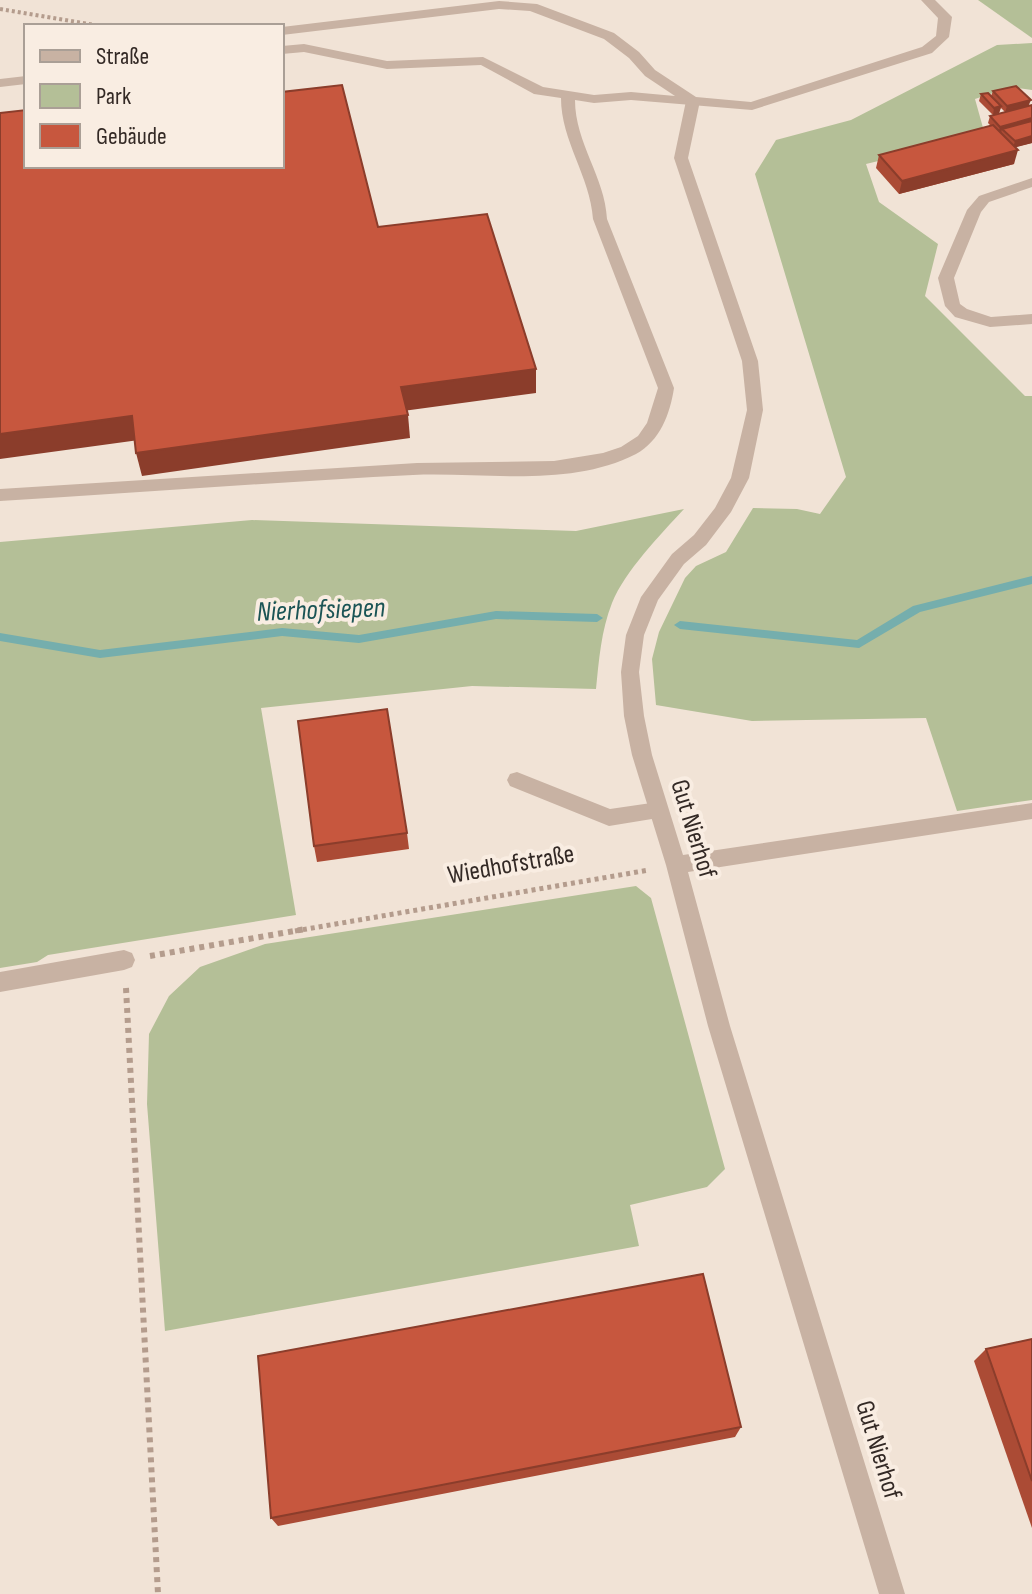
<svg xmlns="http://www.w3.org/2000/svg" width="1032" height="1594" font-family="'Sofia Sans Condensed',sans-serif">
<style>
.green{fill:#b4bf97}
.lines{fill:none;stroke-linecap:round;stroke-linejoin:round}
.stream{fill:#75aead;fill-rule:evenodd}
.path-far2{stroke:#b49c8d;stroke-width:4;stroke-dasharray:3 3;stroke-linecap:butt}
.path-far1{stroke:#b49c8d;stroke-width:5;stroke-dasharray:4 4;stroke-linecap:butt}
.path{stroke:#b49c8d;stroke-width:6;stroke-dasharray:5 5;stroke-linecap:butt}
.lane{fill:#c8b2a3;fill-rule:evenodd}
.street{fill:#c8b2a3;fill-rule:evenodd}
.wall{fill:#ab4b35}
.shaded-wall{fill:#8b3d2b}
.building{fill:#c7573e;stroke:#8b3d2b;stroke-width:2}
.labels{text-anchor:middle;dominant-baseline:central;stroke-width:8;stroke-linejoin:round;paint-order:stroke}
.street-label{font-size:26px;fill:#332925;stroke:#f9ede2}
.water-label{font-size:28px;font-style:italic;fill:#1b5455;stroke:#f9ede2}
</style>
<rect width="100%" height="100%" fill="#f1e3d6"/>
<g class="green">
<polygon points="978,0 1032,0 1032,38"/>
<polygon points="1032,43 1032,90 1011,87 975,99 985,135 866,164 879,202 938,244 925,296 1025,396 1032,396 1032,800 957,811 926,718 752,721 656,705 652,659 659,632 685,578 696,566 726,552 753,508 797,509 820,514 846,477 755,174 776,140 851,120 997,45"/>
<path d="M684 509C660 535 625 571 612 603 601 631 599 660 596 689L472 686 261 708 296 915 48 955 37 962 0 968V542L252 520 576 531Z"/>
<polygon points="636,886 651,898 725,1169 707,1187 630,1205 639,1246 165,1331 147,1104 149,1034 169,996 200,967 265,944"/>
</g>
<g class="lines">
<g class="stream">
<polygon points="1032,576 1032,584 920,612 859,648 680,629 674,625 680,621 857,640 913,606"/>
<polygon points="496,611 597,614 603,618 597,622 496,619 359,643 282,636 100,658 0,641 0,633 100,650 282,628 359,635"/>
</g>
<polyline class="path-far2" points="0,9 101,26"/>
<polyline class="path-far1" points="295,931 649,870"/>
<g class="path">
<polyline points="150,956 306,929"/>
<polyline points="126,988 158,1594"/>
</g>
<g class="lane">
<path d="M921 0H935L952 17 949 37 932 53 752 110 631 100 594 103 575 100C575 143 605 177 607 219L674 388C670 414 660 441 636 454 570 488 485 472 413 475 275 482 138 493 0 501V489L417 463 554 461 603 453 621 447 638 436 647 423 658 388 593 219C590 176 561 141 561 98L534 94 481 65 387 69 304 52 282 54V46L304 44 387 61 483 57 543 87 594 95 631 92 675 96 645 76 629 58 604 39 530 11 499 9 282 35V27L499 1 537 4 614 33 639 52 655 70 696 97 751 102 922 47 936 36 938 18Z"/>
<polygon points="26,76 26,84 0,87 0,79"/>
<polygon points="1032,178 1032,187 989,202 981,212 954,278 960,304 967,309 991,317 1032,314 1032,324 990,327 955,317 945,306 938,278 967,210 979,196"/>
<polygon points="517,772 610,809 658,802 665,804 668,810 665,816 658,818 609,826 510,786 507,780 510,774"/>
</g>
<g class="street">
<polygon points="693,97 700,101 688,158 758,361 763,410 749,478 731,512 706,545 684,564 658,600 644,635 639,672 644,716 652,755 683,855 1032,803 1032,819 688,872 730,1026 905,1594 879,1594 708,1026 666,865 632,755 624,716 621,672 626,635 641,597 672,554 694,535 715,508 731,478 747,410 742,361 674,158 686,101"/>
<polygon points="124,950 132,953 135,960 132,967 124,970 0,992 0,972"/>
</g>
</g>
<g class="wall">
<polygon points="993,91 1029,106 1032,143 1015,147 1014,164 899,194 876,168 879,155 991,126 988,123 990,116 1005,112 1001,108 999,113 993,115 979,101 981,94 991,96"/>
<polygon points="407,833 409,849 317,862 314,846"/>
<polygon points="1032,1339 1032,1528 974,1361 986,1349"/>
<polygon points="741,1427 735,1437 278,1526 271,1518"/>
</g>
<g class="shaded-wall">
<polygon points="1031,100 1028,107 1005,113 1007,106"/>
<polygon points="1001,106 999,113 993,115 994,108"/>
<polygon points="1032,118 1032,125 1002,129 1001,133 998,134 1000,127"/>
<polygon points="1032,136 1032,143 1013,148 1015,141"/>
<polygon points="1018,150 1014,164 899,194 902,181"/>
<polygon points="536,369 536,393 403,411 401,387"/>
<polygon points="408,415 410,438 142,476 136,453"/>
<polygon points="132,416 139,440 0,459 0,434"/>
</g>
<g class="building">
<polygon points="342,85 378,227 487,214 536,369 401,387 408,415 136,453 132,416 0,434 0,113 26,110 26,166 282,166 282,92"/>
<polygon points="1016,86 1031,100 1007,106 993,91"/>
<polygon points="988,93 1001,106 994,108 981,94"/>
<polygon points="1032,105 1032,118 1000,127 990,116"/>
<polygon points="1032,121 1032,136 1015,141 1002,129"/>
<polygon points="993,125 1018,150 902,181 879,155"/>
<polygon points="387,709 407,833 314,846 298,721"/>
<polygon points="703,1274 741,1427 271,1518 258,1356"/>
<polygon points="1032,1339 1032,1481 986,1349"/>
</g>
<g class="labels">
<g class="street-label">
<text transform="translate(693 829) rotate(73)">Gut Nierhof</text>
<text transform="translate(511 865) rotate(-10)">Wiedhofstraße</text>
<text transform="translate(878 1450) rotate(73)">Gut Nierhof</text>
</g>
<g class="water-label">
<text transform="translate(321 610) rotate(-2)">Nierhofsiepen</text>
</g>
</g>
<rect x="24" y="24" width="260" height="144" fill="#f9ede2" stroke="#aa9f96" stroke-width="2"/>
<rect x="40" y="50" width="40" height="12" fill="#c8b2a3" stroke="#aa9f96" stroke-width="2"/>
<text x="96" y="64" font-size="24" fill="#332925">Straße</text>
<rect x="40" y="84" width="40" height="24" fill="#b4bf97" stroke="#aa9f96" stroke-width="2"/>
<text x="96" y="104" font-size="24" fill="#332925">Park</text>
<rect x="40" y="124" width="40" height="24" fill="#c7573e" stroke="#aa9f96" stroke-width="2"/>
<text x="96" y="144" font-size="24" fill="#332925">Gebäude</text>
</svg>
